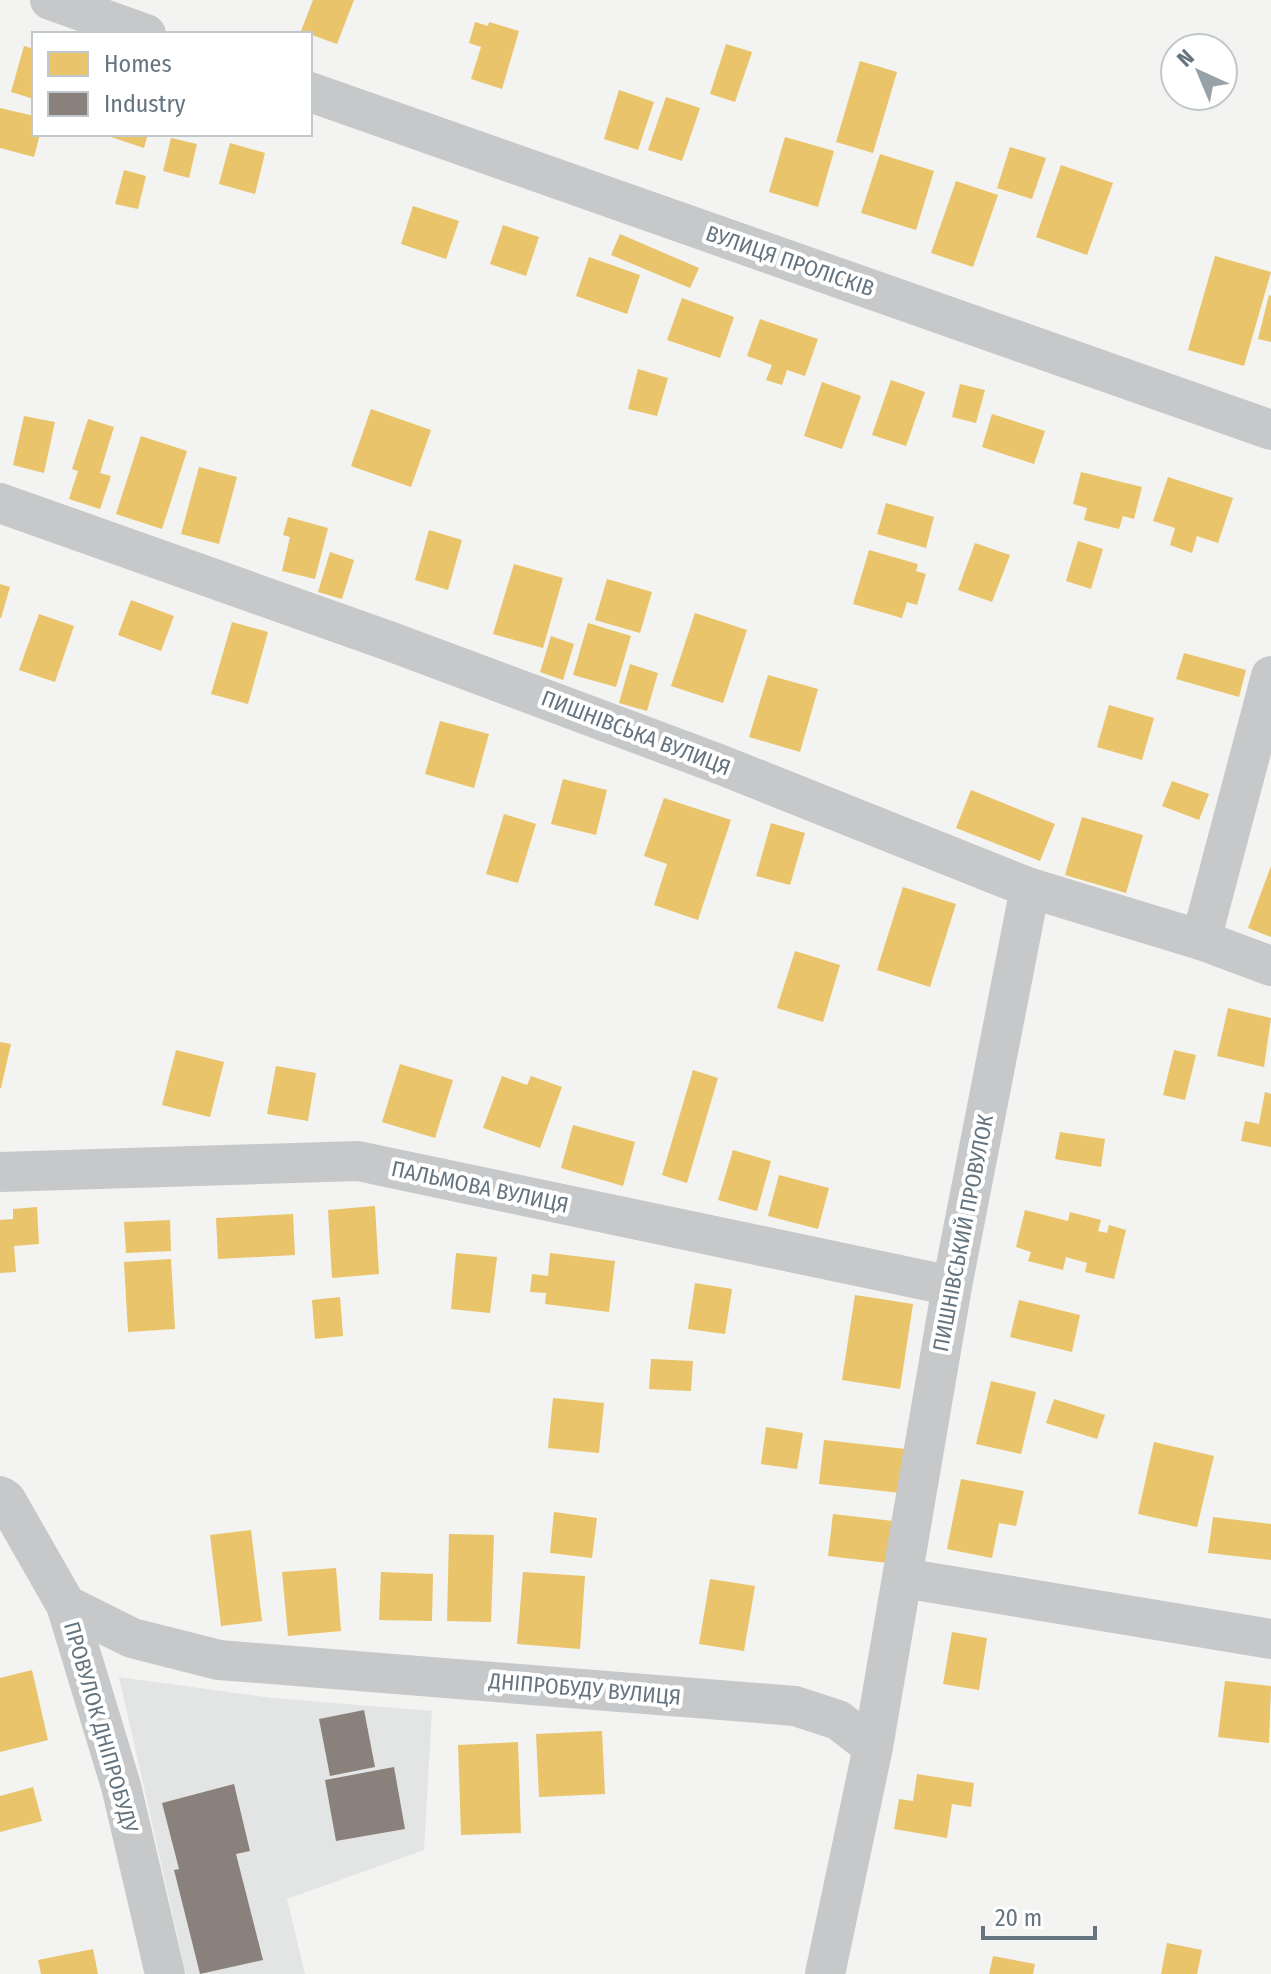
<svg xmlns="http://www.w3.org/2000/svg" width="1271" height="1974" font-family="'Fira Sans Condensed',sans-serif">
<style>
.built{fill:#e3e4e4}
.homes{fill:#e9c46a}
.industry{fill:#8a817c}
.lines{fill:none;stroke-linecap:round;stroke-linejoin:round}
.street{stroke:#c7c8c9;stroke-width:40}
.labels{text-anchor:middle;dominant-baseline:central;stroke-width:8;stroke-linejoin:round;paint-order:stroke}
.street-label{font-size:22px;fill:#657580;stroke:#fff}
</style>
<rect width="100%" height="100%" fill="#f3f3f1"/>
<polygon class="built" points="119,1677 272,1698 432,1711 424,1850 287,1899 305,1974 186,1974"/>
<g class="homes">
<polygon points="313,0 354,0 337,44 301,31"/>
<polygon points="475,22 488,26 489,22 519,31 502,89 471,79 481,47 469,43"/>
<polygon points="726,44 752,52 735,102 710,94"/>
<polygon points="24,46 34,49 34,99 11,92"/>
<polygon points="860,61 897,72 873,153 836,142"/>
<polygon points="619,90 654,102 638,150 604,139"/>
<polygon points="666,97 700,108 682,161 648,150"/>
<polygon points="0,108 34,116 34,134 40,134 34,157 0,148"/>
<polygon points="102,134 148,134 144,148"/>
<polygon points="785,137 834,151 818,207 769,192"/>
<polygon points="171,138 197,144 189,178 163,171"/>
<polygon points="230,143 265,153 255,194 219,184"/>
<polygon points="1010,147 1046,158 1032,199 997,188"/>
<polygon points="880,154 934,171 916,230 861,213"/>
<polygon points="1061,165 1113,183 1087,255 1036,237"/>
<polygon points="124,170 146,176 138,209 115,204"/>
<polygon points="956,181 998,195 973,267 931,253"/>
<polygon points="413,206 459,221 446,259 401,244"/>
<polygon points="503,225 539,237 526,276 490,264"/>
<polygon points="620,234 699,268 690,288 611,255"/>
<polygon points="1215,256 1271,272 1244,366 1188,350"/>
<polygon points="589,257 640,275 627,314 576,296"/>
<polygon points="1269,295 1271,296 1271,342 1258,339"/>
<polygon points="682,298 734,317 720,358 667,340"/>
<polygon points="760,319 818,339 805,376 787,370 782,385 766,380 772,365 747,356"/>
<polygon points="638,369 668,378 657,416 628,409"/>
<polygon points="891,380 925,392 906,446 872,435"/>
<polygon points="822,382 861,396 842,449 804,436"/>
<polygon points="960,384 985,390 976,423 952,417"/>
<polygon points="371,409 431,430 411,487 351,466"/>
<polygon points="992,414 1045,431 1034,464 982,447"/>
<polygon points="24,416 55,422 44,473 13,465"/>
<polygon points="88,419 114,427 100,473 111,476 100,509 69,499 78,471 72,469"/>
<polygon points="141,436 187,451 162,529 116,514"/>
<polygon points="199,467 237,477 219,544 181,534"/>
<polygon points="1081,472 1142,487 1134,519 1123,516 1119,529 1084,520 1087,508 1073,504"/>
<polygon points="1168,477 1233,498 1218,543 1197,536 1192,553 1170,545 1175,528 1153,521"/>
<polygon points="886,503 934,517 926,548 877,534"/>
<polygon points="288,517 328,528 315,579 282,571 290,537 283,535"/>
<polygon points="429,530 462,540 448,590 415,580"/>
<polygon points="1078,541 1103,549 1091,589 1066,581"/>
<polygon points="975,543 1010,555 992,602 958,590"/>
<polygon points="869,550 918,564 916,571 926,574 917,605 907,602 902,618 853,604"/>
<polygon points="330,552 354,560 342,599 318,592"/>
<polygon points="514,564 563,578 543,648 493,634"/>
<polygon points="607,579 652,592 640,633 595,620"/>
<polygon points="0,584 10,587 1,618 0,618"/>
<polygon points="131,600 174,616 161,651 118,635"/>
<polygon points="695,613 747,630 723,703 671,686"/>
<polygon points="39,614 74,626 55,682 19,670"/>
<polygon points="232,622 268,632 248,704 211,694"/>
<polygon points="588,623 631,636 616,687 573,675"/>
<polygon points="551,636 574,644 563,680 540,672"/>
<polygon points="1184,653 1246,670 1239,697 1176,679"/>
<polygon points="630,664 658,673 647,711 619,703"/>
<polygon points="768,675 818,689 800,752 749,737"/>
<polygon points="1109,705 1154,718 1142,760 1097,747"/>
<polygon points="440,721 489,734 474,788 425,774"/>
<polygon points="563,779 607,790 596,835 551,824"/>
<polygon points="1172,781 1209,794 1199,820 1162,806"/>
<polygon points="971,790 1055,824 1040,861 956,828"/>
<polygon points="664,798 731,820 698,920 654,905 667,864 644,856"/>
<polygon points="504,814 536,824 518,883 486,874"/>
<polygon points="1082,817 1143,835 1126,893 1065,875"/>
<polygon points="771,823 805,833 790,885 756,876"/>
<polygon points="1271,866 1271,937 1248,928"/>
<polygon points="903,887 956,904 930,987 877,970"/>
<polygon points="795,951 840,965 823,1022 777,1008"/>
<polygon points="1228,1008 1271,1018 1264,1067 1217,1056"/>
<polygon points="0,1042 11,1044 1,1088 0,1088"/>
<polygon points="176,1050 224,1062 210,1117 162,1105"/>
<polygon points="1174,1050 1196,1055 1185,1100 1163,1095"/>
<polygon points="400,1064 453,1080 435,1138 382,1122"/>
<polygon points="276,1066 316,1073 308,1121 267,1114"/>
<polygon points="693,1070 718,1078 687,1183 662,1175"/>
<polygon points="502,1076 527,1085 531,1076 562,1087 540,1148 483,1128"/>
<polygon points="1265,1092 1271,1094 1271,1147 1241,1141 1245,1121 1259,1124"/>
<polygon points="573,1125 635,1142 623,1186 561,1168"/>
<polygon points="1060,1132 1105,1139 1101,1167 1055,1159"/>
<polygon points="733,1150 771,1161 757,1211 718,1200"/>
<polygon points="779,1175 829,1188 818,1229 768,1216"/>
<polygon points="375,1206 379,1274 332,1278 328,1210"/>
<polygon points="37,1207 39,1244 14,1246 16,1272 0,1273 0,1220 13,1219 13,1209"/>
<polygon points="1025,1210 1068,1221 1070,1212 1101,1220 1098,1231 1107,1233 1109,1225 1126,1230 1114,1279 1085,1272 1087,1263 1066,1257 1063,1270 1028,1261 1031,1252 1016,1247"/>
<polygon points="293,1214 295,1255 218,1259 216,1218"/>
<polygon points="170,1220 171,1251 126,1253 124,1222"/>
<polygon points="456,1253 497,1257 490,1313 451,1309"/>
<polygon points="550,1253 615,1261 609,1312 545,1304 546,1293 530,1292 532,1274 548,1276"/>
<polygon points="171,1259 175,1329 128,1332 124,1262"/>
<polygon points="695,1283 732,1289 725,1334 688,1329"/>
<polygon points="855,1295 913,1304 900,1389 842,1380"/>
<polygon points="340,1297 343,1336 315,1339 312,1300"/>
<polygon points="1019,1300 1080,1315 1072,1352 1010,1337"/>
<polygon points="651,1359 693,1361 691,1391 649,1389"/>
<polygon points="991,1381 1036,1392 1021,1454 976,1444"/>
<polygon points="553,1398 604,1403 599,1453 548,1448"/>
<polygon points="1054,1399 1105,1415 1097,1439 1046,1423"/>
<polygon points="766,1427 803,1433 797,1469 761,1464"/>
<polygon points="824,1440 906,1449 901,1493 819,1484"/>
<polygon points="1154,1442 1214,1456 1197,1527 1138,1514"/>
<polygon points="961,1479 1024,1491 1016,1526 999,1523 992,1558 947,1549"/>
<polygon points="554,1512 597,1518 592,1558 550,1553"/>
<polygon points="833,1514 893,1521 888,1563 828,1556"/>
<polygon points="1213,1517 1271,1524 1271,1560 1208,1553"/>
<polygon points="251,1530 262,1621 221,1626 210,1535"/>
<polygon points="449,1534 494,1535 491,1622 447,1621"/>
<polygon points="336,1568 341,1631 288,1636 282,1572"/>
<polygon points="381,1572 433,1574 432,1621 379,1620"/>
<polygon points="523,1572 585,1576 580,1649 517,1644"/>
<polygon points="710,1579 755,1586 744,1651 699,1644"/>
<polygon points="952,1632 987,1638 979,1690 943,1684"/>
<polygon points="32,1670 48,1740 0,1752 0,1678"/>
<polygon points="1225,1681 1271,1686 1269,1743 1218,1737"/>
<polygon points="602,1731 605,1794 539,1797 536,1734"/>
<polygon points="518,1742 521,1833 461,1835 458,1745"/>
<polygon points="917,1774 974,1783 971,1807 952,1804 947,1838 894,1829 899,1799 913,1801"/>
<polygon points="33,1787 42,1821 0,1832 0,1796"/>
<polygon points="1167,1943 1202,1950 1197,1974 1161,1974"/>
<polygon points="93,1949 98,1974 41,1974 38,1960"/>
<polygon points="993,1956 1035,1964 1033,1974 989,1974"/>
</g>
<g class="industry">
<polygon points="364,1710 375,1767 330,1776 319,1719"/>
<polygon points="394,1767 405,1829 336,1841 325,1780"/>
<polygon points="234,1784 250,1851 236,1854 263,1960 200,1974 174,1870 179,1869 162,1803"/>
</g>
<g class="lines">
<g class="street">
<polyline points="50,0 146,34"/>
<polyline points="310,92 1271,430"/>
<polyline points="0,503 389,641 719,764 1030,888 1201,940 1271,966"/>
<polyline points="1201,940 1271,676"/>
<polyline points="0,1172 358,1161 952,1286"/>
<polyline points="0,1496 6,1500 66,1605 121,1786 165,1974"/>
<polyline points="903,1578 1271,1639"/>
<polyline points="66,1605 132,1638 219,1660 795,1706 838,1720 873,1747"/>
<polyline points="825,1974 873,1747 952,1286 1030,888"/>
</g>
</g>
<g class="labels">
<g class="street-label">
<text transform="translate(790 261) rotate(19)">ВУЛИЦЯ ПРОЛІСКІВ</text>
<text transform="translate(636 733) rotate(21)">ПИШНІВСЬКА ВУЛИЦЯ</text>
<text transform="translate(480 1187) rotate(12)">ПАЛЬМОВА ВУЛИЦЯ</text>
<text transform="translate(963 1233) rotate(-79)">ПИШНІВСЬКИЙ ПРОВУЛОК</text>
<text transform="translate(585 1689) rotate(5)">ДНІПРОБУДУ ВУЛИЦЯ</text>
<text transform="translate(101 1727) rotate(74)">ПРОВУЛОК ДНІПРОБУДУ</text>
</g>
</g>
<rect x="32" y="32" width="280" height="104" fill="#ffffff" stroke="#c1c8cc" stroke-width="2"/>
<rect x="48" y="52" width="40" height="24" fill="#e9c46a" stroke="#c1c8cc" stroke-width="2"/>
<text x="104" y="72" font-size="24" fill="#657580">Homes</text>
<rect x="48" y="92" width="40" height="24" fill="#8a817c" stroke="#c1c8cc" stroke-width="2"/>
<text x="104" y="112" font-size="24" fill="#657580">Industry</text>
<g transform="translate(1199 72) rotate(316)"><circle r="38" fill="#ffffff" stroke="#c1c8cc" stroke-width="2"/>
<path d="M0-6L14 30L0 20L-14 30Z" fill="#97a1a8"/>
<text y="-12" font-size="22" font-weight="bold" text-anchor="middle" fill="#657580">N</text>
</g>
<path d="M983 1926v12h112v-12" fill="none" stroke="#657580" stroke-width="4"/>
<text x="995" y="1926" font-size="24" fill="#657580" stroke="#ffffff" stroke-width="6" paint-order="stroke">20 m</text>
</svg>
